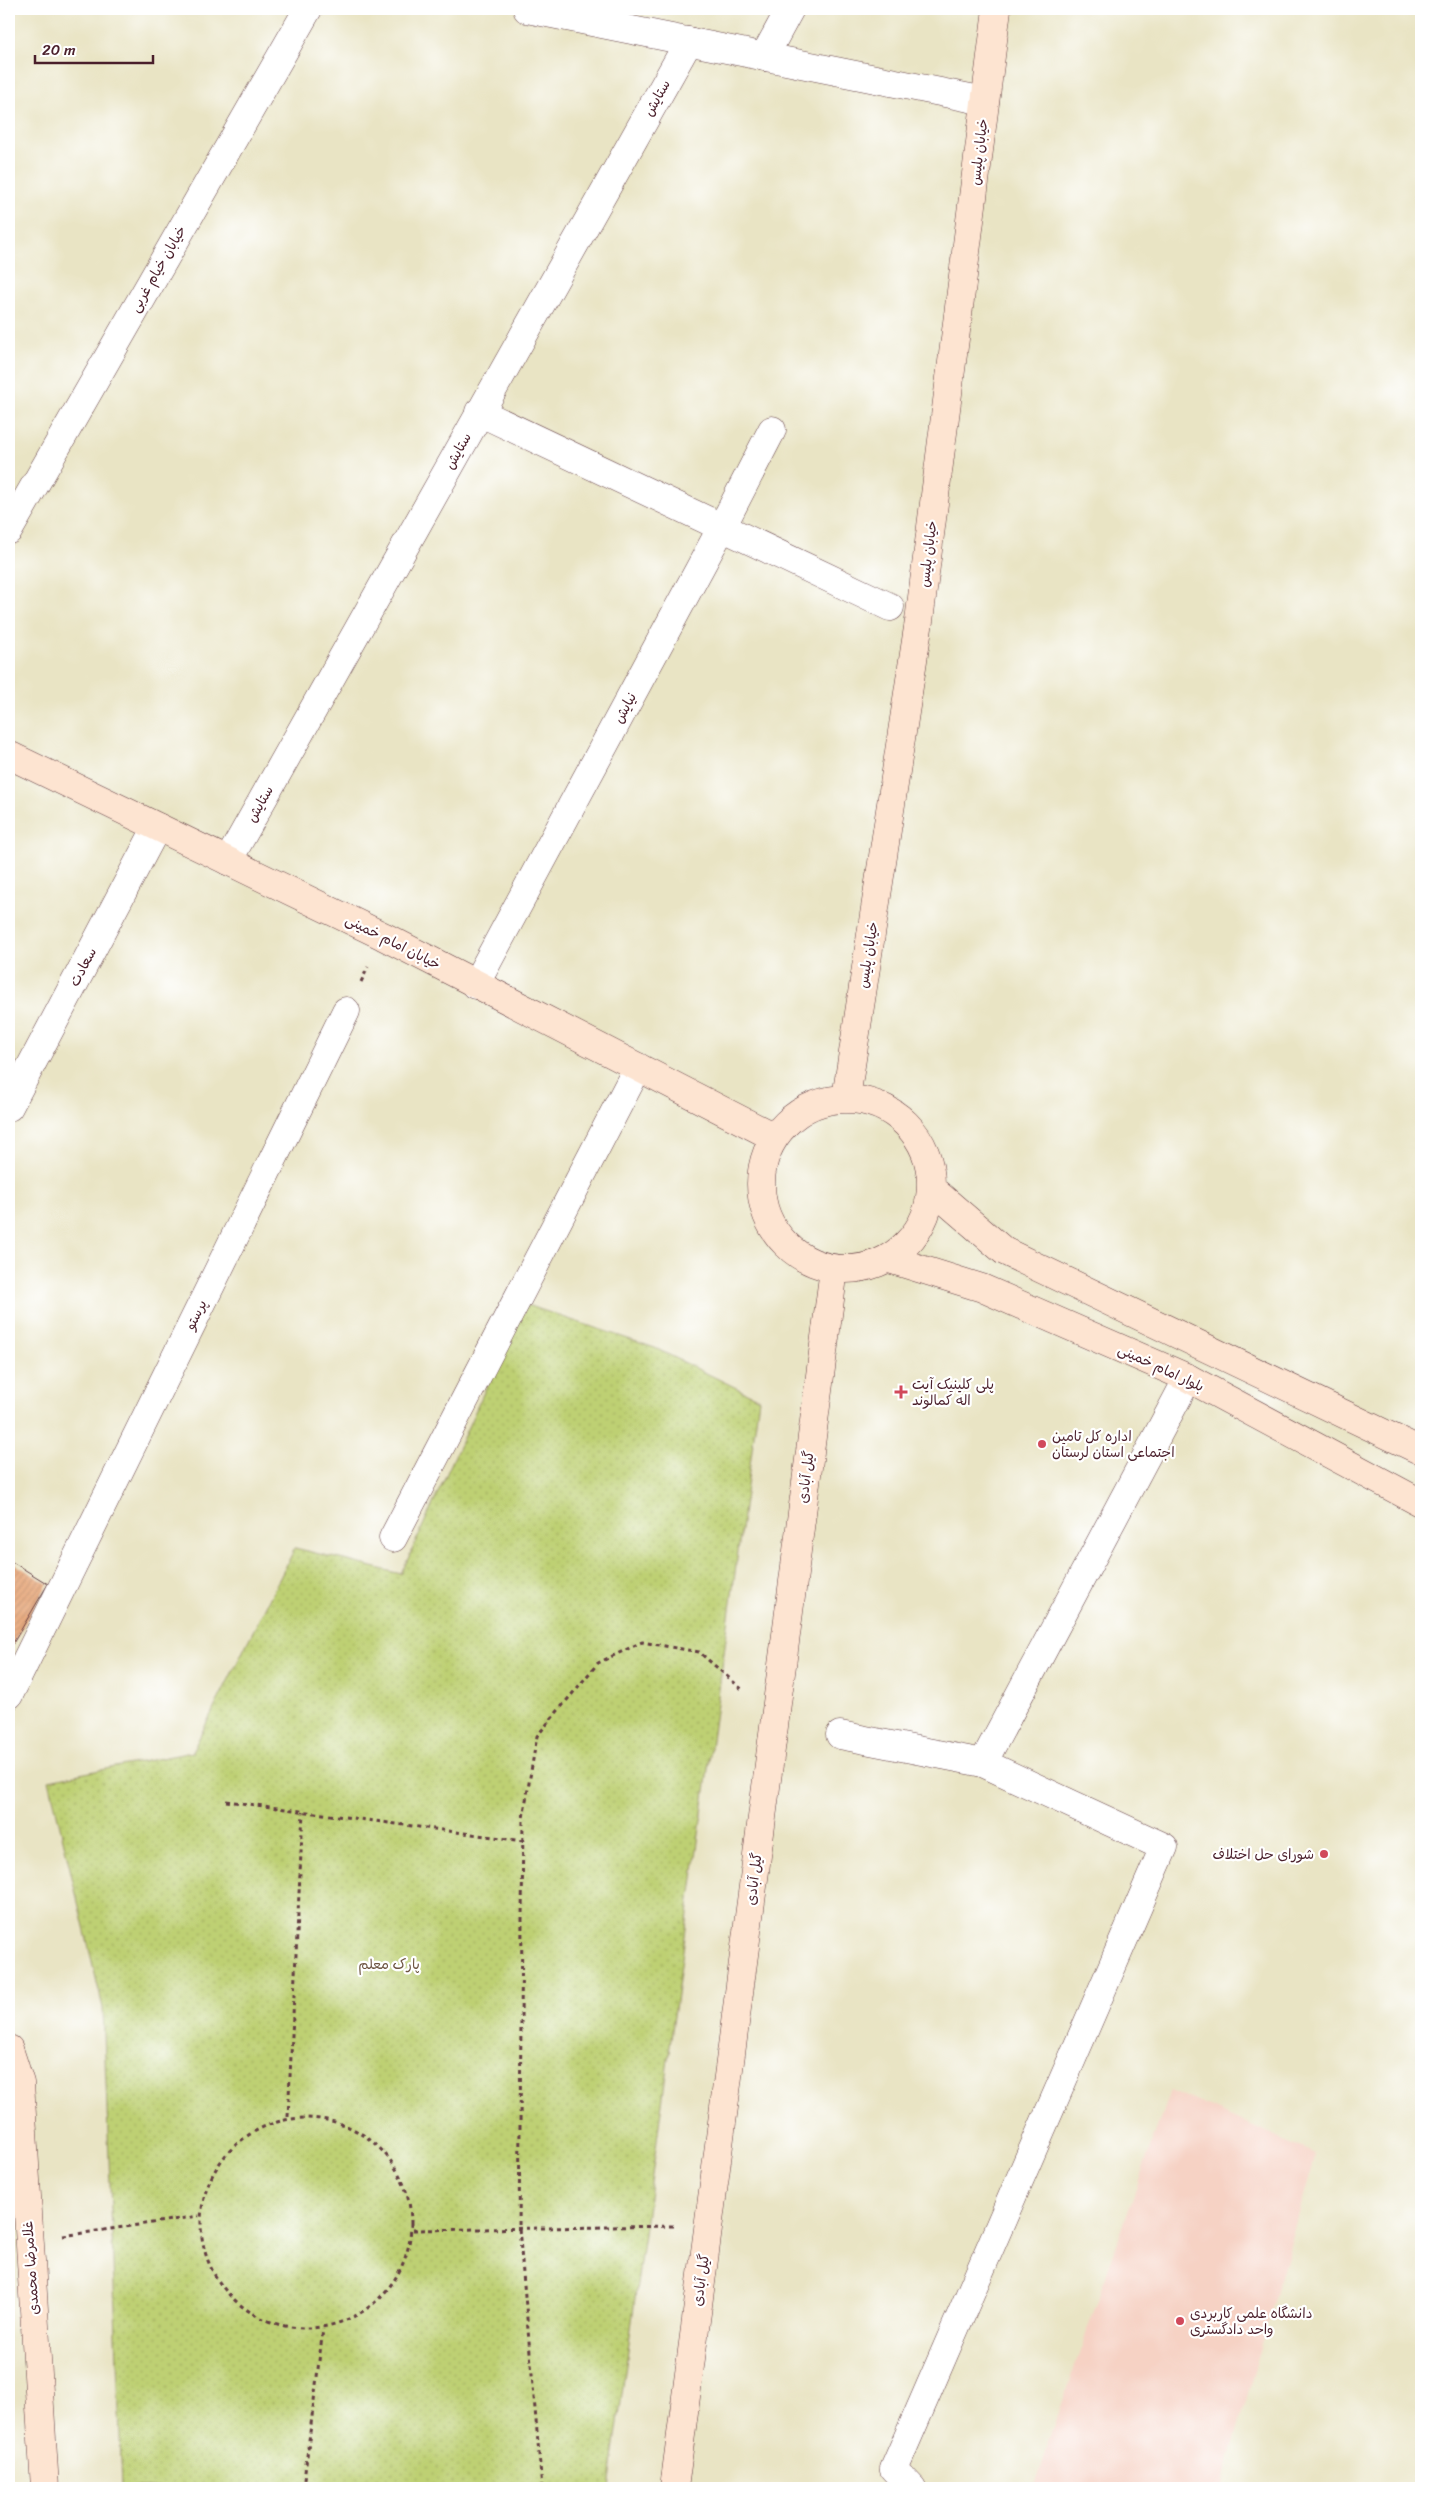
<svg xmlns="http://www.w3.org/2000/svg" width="1430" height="2497" font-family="Sriracha,'Playpen Sans Arabic',sans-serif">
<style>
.built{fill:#f6d2c4}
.park{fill:url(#park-dots);stroke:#84784f}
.building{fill:url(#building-hatch)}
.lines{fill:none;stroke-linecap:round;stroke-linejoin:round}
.minor-casing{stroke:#623d42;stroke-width:29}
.tertiary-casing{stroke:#623d42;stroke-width:29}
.secondary-casing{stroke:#623d42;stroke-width:29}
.path{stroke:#623d42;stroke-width:3;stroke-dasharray:4 4;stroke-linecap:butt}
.minor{stroke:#fff;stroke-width:28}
.tertiary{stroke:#fff;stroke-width:28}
.secondary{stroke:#fde4d1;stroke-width:28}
.poi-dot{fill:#d1495b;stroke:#fff;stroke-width:2}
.labels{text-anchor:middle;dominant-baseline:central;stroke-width:4.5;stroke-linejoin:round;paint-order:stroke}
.street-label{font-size:14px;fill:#4a1f2b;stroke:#fff}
.poi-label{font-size:14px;fill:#4a1f2b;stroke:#fff;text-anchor:start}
.park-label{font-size:14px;fill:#6d5441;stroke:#fff}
</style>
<defs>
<pattern id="park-dots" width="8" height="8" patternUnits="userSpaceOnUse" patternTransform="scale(1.25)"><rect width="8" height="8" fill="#bed073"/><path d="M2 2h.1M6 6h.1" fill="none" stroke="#a5b264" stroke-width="1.8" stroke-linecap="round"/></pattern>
<pattern id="building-hatch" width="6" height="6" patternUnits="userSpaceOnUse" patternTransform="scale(1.25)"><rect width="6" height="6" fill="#e49c69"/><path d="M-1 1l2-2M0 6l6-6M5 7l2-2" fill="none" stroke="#bb7f57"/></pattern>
</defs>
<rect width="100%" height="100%" fill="#fff"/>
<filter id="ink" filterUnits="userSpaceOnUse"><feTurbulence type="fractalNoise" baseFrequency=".02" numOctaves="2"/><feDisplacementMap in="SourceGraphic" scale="10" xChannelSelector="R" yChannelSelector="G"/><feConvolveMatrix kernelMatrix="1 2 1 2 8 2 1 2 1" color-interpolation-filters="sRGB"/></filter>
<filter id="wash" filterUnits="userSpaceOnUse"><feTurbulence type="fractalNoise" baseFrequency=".0096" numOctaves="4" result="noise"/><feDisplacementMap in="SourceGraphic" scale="20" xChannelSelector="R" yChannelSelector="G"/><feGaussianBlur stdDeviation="1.12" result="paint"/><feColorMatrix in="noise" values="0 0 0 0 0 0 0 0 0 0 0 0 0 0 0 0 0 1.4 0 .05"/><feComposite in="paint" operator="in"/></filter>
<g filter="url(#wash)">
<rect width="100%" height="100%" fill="#e9e4c4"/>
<polygon class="built" points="1170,2090 1316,2154 1221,2488 1033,2488"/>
<polygon class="park" points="524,1304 655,1348 759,1399 609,2488 122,2488 103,2008 49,1780 192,1752 295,1548 401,1574"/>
<g id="blocks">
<polygon class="building" points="9,1560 48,1584 9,1650"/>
</g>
</g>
<g filter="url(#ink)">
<use href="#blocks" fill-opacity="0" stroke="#623d42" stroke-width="1"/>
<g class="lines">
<g class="minor-casing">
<g id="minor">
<polyline points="527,9 985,101"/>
<polyline points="764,57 790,9"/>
<polyline points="479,412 890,607"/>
<polyline points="228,861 689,41"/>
<polyline points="475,985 722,527 772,430"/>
<polyline points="9,1107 157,827"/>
<polyline points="393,1538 638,1067"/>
<polyline points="9,1695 346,1011"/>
<polyline points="840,1735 983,1763 1164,1847 894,2469 912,2488"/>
<polyline points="983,1763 1188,1378"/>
</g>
</g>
<g class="tertiary-casing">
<polyline id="tertiary" points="9,530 308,9"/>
</g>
<g class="secondary-casing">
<g id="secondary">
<polyline points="9,755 383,936 774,1137"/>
<polyline points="846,1098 919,621 997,9"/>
<circle cx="846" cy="1184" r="85"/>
<polyline points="932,1189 1004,1251 1421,1451"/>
<polyline points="889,1259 982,1288 1188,1378 1421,1503"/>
<polyline points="9,2049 20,2083 45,2488"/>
<polyline points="674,2488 834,1269"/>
</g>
</g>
<g class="path">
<polyline points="361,982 368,967"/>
<polyline points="226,1801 523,1841"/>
<polyline points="288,2117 303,1812"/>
<circle cx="306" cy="2223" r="105"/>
<polyline points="413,2230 674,2226"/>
<polyline points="63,2236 199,2216"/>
<polyline points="303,2488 323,2329"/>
<polyline points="542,2488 519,2228 523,1818 537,1736 598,1663 642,1642 699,1652 744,1691"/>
</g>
<use href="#minor" class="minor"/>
<use href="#tertiary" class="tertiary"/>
<use href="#secondary" class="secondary"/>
</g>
</g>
<g class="poi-dot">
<path d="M898.5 1384.5h5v5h5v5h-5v5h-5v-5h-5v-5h5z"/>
<circle cx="1042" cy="1444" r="5"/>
<circle cx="1324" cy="1854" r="5"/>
<circle cx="1180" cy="2321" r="5"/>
</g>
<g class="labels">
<g class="street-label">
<text transform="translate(657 98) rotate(-61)">ستایش</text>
<text transform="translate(979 152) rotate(-83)">خیابان پلیس</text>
<text transform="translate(158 269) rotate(-60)">خیابان خیام غربی</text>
<text transform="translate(458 451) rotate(-61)">ستایش</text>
<text transform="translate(928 554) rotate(-83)">خیابان پلیس</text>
<text transform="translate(625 708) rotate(-62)">نیایش</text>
<text transform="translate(260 804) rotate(-61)">ستایش</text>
<text transform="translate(393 942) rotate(27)">خیابان امام خمینی</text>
<text transform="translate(868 955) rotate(-81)">خیابان پلیس</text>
<text transform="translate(83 967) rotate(-62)">سعادت</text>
<text transform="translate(196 1315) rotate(-64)">پرستو</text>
<text transform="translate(1161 1368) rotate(25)">بلوار امام خمینی</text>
<text transform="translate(806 1477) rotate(-83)">گیل آبادی</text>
<text transform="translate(754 1879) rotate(-83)">گیل آبادی</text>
<text transform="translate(31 2268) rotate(-94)">غلامرضا محمدی</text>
<text transform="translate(701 2280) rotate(-82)">گیل آبادی</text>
</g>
<g class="poi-label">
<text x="912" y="1384">پلی کلینیک آیت<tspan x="912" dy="16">اله کمالوند</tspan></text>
<text x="1052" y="1436">اداره کل تامین<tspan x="1052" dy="16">اجتماعی استان لرستان</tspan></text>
<text x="1314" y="1854" text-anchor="end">شورای حل اختلاف</text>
<text x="1190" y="2313">دانشگاه علمی کاربردی<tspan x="1190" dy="16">واحد دادگستری</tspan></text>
</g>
<g class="park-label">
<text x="389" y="1964">پارک معلم</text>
</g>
</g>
<rect width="1430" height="2497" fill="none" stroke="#fff" stroke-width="30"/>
<path d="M35 55v8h118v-8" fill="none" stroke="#4a1f2b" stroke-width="2.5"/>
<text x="42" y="55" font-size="15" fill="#4a1f2b" stroke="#ffffff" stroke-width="4" paint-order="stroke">20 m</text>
</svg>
